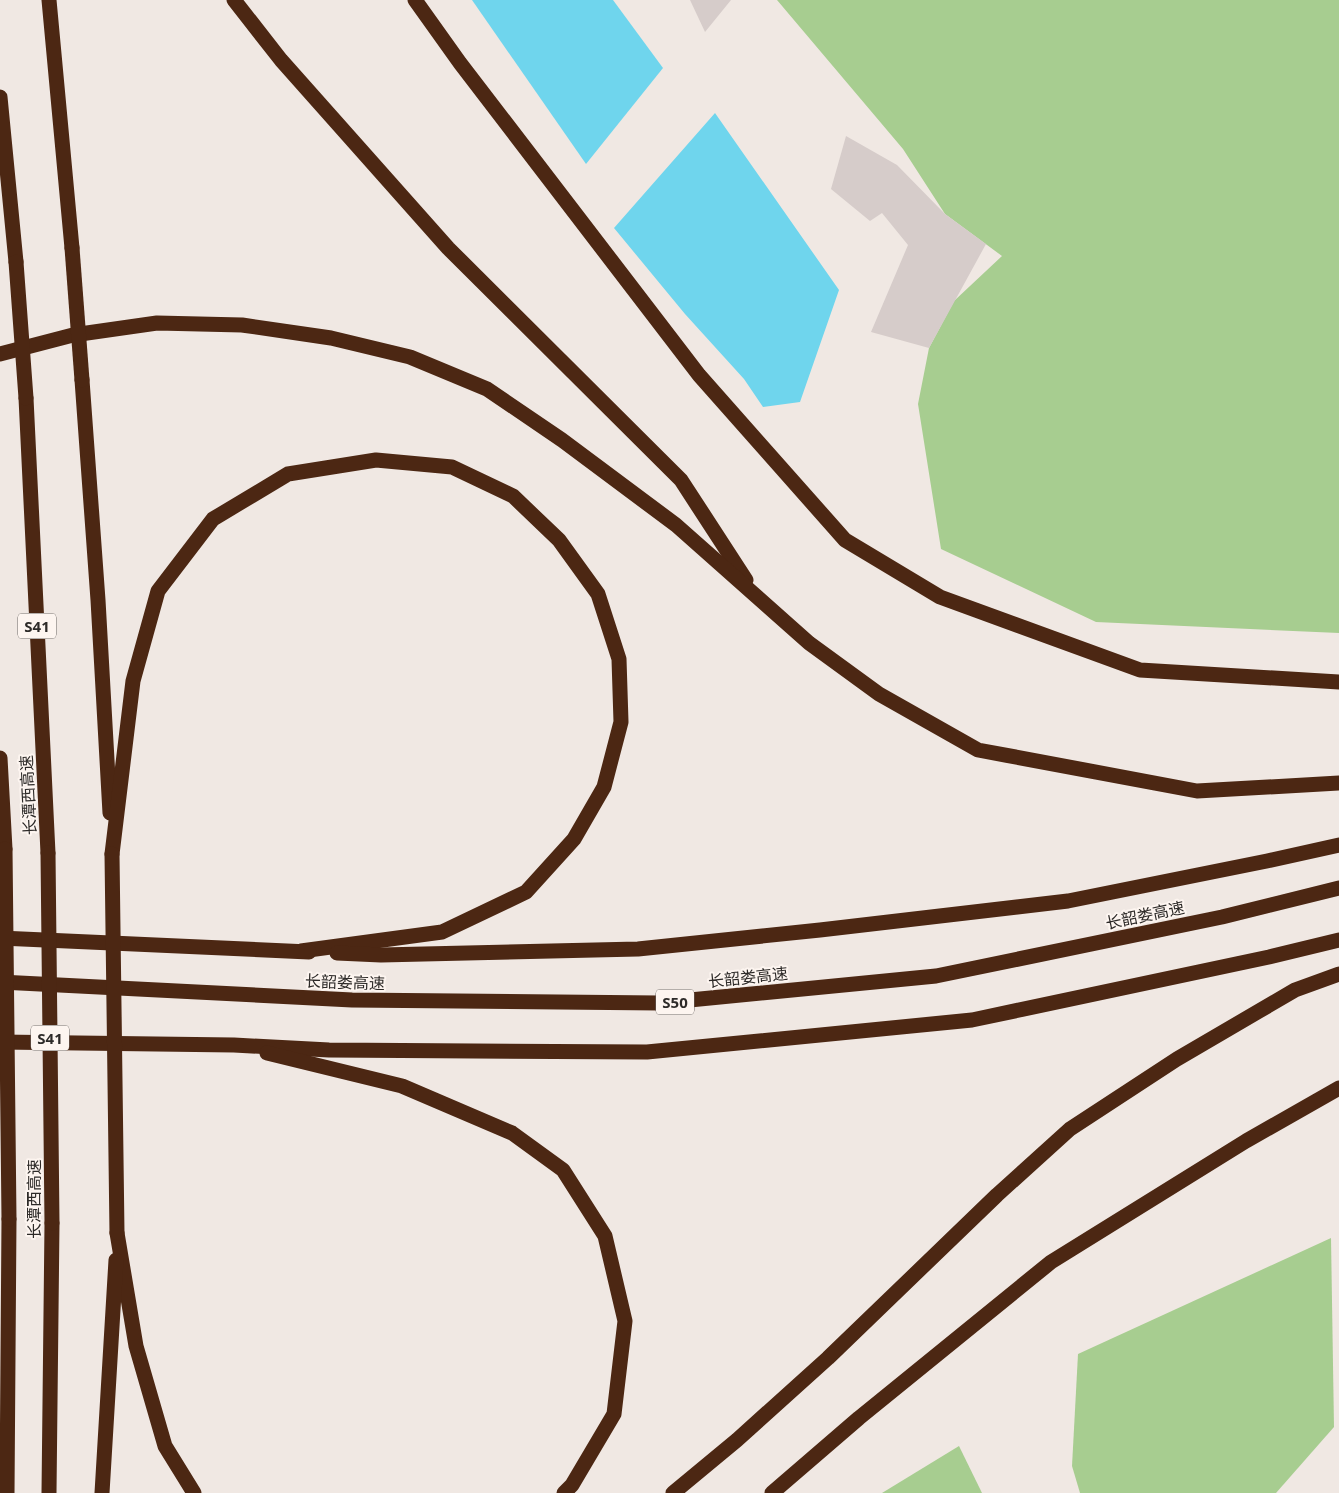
<svg xmlns="http://www.w3.org/2000/svg" width="1339" height="1493" font-family="'Noto Sans','Noto Sans SC',sans-serif">
<style>
.green{fill:#a7cd90}
.water{fill:#6fd5ed}
.building{fill:#d6ccca}
.lines{fill:none;stroke-linecap:round;stroke-linejoin:round}
.highway{stroke:#4c2713;stroke-width:15}
.highway-bridge{stroke:#4c2713;stroke-width:15}
.labels{text-anchor:middle;dominant-baseline:central;stroke-width:4;stroke-linejoin:round;paint-order:stroke}
.shield{fill:#fdf5f0;stroke:#6b6764;stroke-width:1}
.shield-label{font-size:15px;font-weight:bold;fill:#2d2a28}
.street-label{font-size:16px;fill:#2d2a28;stroke:#fdf5f0}
</style>
<rect width="100%" height="100%" fill="#f0e8e3"/>
<g class="green">
<polygon points="777,0 1339,0 1339,633 1096,622 941,549 918,404 929,348 954,301 1002,256 945,214 903,149"/>
<polygon points="1331,1238 1334,1427 1276,1493 1080,1493 1072,1466 1078,1354"/>
<polygon points="959,1446 982,1493 882,1493"/>
</g>
<g class="water">
<polygon points="472,0 613,0 663,68 586,164"/>
<polygon points="715,113 839,290 800,402 763,407 744,379 685,314 614,228"/>
</g>
<g class="building">
<polygon points="690,0 731,0 705,32"/>
<polygon points="846,136 897,165 945,214 986,244 929,348 871,332 908,245 882,213 870,221 831,189"/>
</g>
<g class="lines">
<g class="highway">
<polyline points="49,0 72,248"/>
<polyline points="234,0 281,60 448,248 681,480 746,580"/>
<polyline points="415,0 460,63 699,375 845,540 940,597 1140,670 1339,682"/>
<polyline points="0,97 16,262"/>
<polyline points="0,354 73,335 157,323 242,325 331,338 410,357 487,389 562,440 676,525 809,643 879,694 978,750 1197,791 1339,783"/>
<polyline points="82,380 98,600 110,813"/>
<polyline points="26,398 48,853"/>
<polyline points="0,758 5,849"/>
<polyline points="112,854 133,681 158,591 213,519 288,474 376,460 452,467 513,496 559,540 598,594 619,659 621,722 604,787 574,839 526,892 442,932 301,951"/>
<polyline points="0,938 309,952"/>
<polyline points="337,953 381,955 638,949 820,930 1068,901 1267,861 1339,845"/>
<polyline points="0,982 352,1000 659,1003 936,976 1222,917 1339,888"/>
<polyline points="0,1042 234,1045 329,1050 647,1052 972,1020 1269,957 1339,940"/>
<polyline points="267,1053 402,1086 512,1133 563,1170 605,1236 625,1321 614,1414 572,1485 564,1493"/>
<polyline points="117,1233 136,1346 165,1446 194,1493"/>
<polyline points="7,1493 9,1219"/>
<polyline points="49,1493 52,1223"/>
<polyline points="102,1493 116,1260"/>
<polyline points="673,1493 737,1440 828,1358 997,1195 1070,1129 1177,1059 1295,990 1339,974"/>
<polyline points="772,1493 859,1418 1051,1262 1246,1141 1339,1088"/>
</g>
<g class="highway-bridge">
<polyline points="72,248 82,380"/>
<polyline points="16,262 26,398"/>
<polyline points="5,849 9,1219"/>
<polyline points="48,853 52,1223"/>
<polyline points="112,854 117,1233"/>
</g>
</g>
<g class="labels">
<g class="shield">
<rect x="18" y="613.5" width="38" height="25" rx="4"/>
<rect x="656" y="989.5" width="38" height="25" rx="4"/>
<rect x="31" y="1025.5" width="38" height="25" rx="4"/>
</g>
<g class="shield-label">
<text x="37" y="626">S41</text>
<text x="675" y="1002">S50</text>
<text x="50" y="1038">S41</text>
</g>
<g class="street-label">
<text transform="translate(28 795) rotate(-93)">长潭西高速</text>
<text transform="translate(1145 915) rotate(-12)">长韶娄高速</text>
<text transform="translate(748 977) rotate(-6)">长韶娄高速</text>
<text transform="translate(345 982) rotate(2)">长韶娄高速</text>
<text transform="translate(34 1199) rotate(-90)">长潭西高速</text>
</g>
</g>
</svg>
